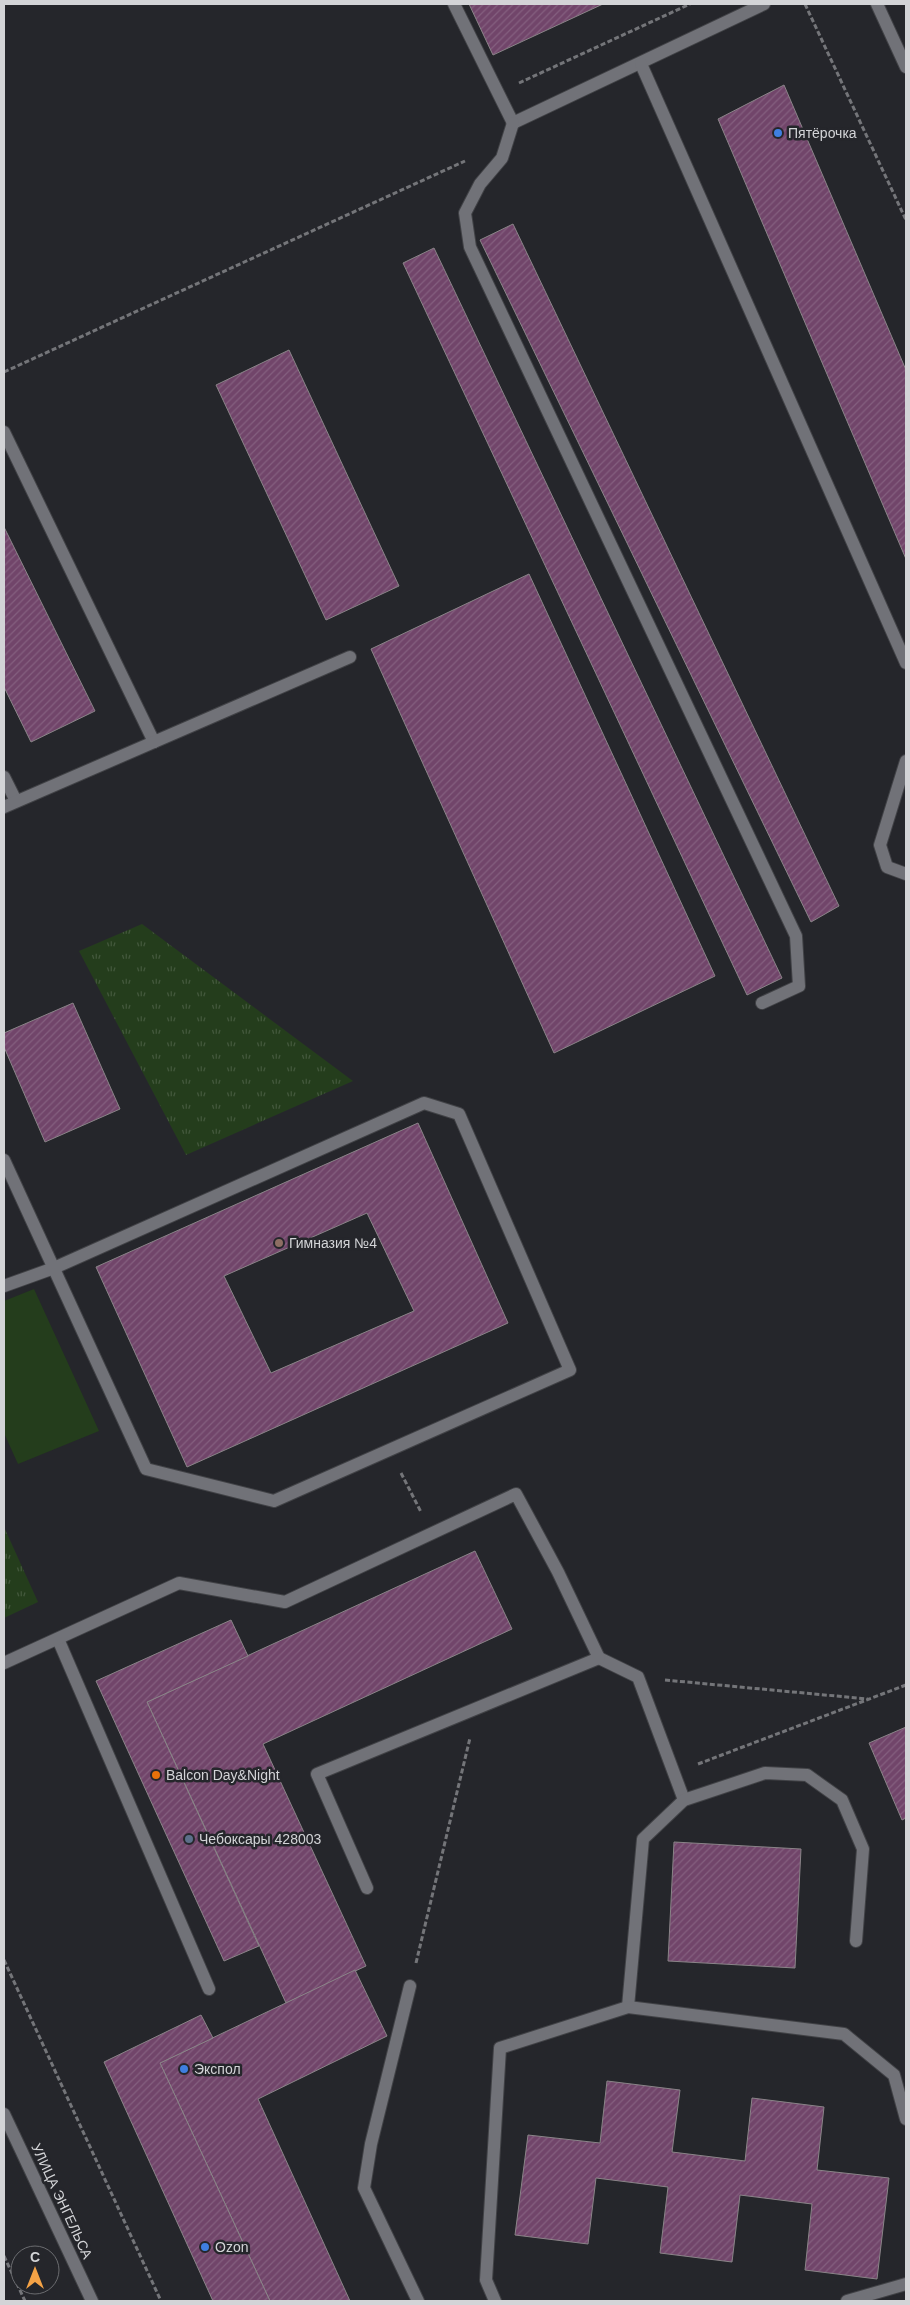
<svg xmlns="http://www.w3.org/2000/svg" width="910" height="2305" font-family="Arial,sans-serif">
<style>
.grass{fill:url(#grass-tufts)}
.garden{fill:#243d1c}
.building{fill:url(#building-hatch);stroke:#8a8488;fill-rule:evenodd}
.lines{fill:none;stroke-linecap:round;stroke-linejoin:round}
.service-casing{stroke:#414246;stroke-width:14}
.minor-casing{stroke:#414246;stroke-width:14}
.tertiary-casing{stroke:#414246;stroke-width:14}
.path{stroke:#747579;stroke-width:3;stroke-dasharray:5 2.5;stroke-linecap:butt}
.service{stroke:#717278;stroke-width:12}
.minor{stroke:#717278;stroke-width:12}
.tertiary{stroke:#717278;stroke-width:12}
.shop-dot{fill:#3f7fe0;stroke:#25262b;stroke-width:2}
.education-dot{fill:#8d6e63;stroke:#25262b;stroke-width:2}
.food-dot{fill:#e8710a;stroke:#25262b;stroke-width:2}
.service-dot{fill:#5c6f8a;stroke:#25262b;stroke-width:2}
.labels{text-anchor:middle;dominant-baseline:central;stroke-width:5;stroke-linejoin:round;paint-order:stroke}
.poi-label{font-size:14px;fill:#d3d4d7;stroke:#25262b;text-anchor:start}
.street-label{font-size:14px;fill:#d3d4d7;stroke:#25262b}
</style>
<defs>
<pattern id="grass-tufts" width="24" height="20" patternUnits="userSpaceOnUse" patternTransform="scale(1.25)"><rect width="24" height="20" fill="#243d1c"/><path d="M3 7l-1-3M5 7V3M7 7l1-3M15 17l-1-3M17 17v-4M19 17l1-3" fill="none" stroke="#43583c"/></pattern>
<pattern id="building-hatch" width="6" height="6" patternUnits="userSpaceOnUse" patternTransform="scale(1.25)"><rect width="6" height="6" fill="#71456a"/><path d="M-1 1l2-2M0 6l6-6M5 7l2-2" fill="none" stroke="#845f7f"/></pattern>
</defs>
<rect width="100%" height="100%" fill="#25262b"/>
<g class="grass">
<polygon points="142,924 353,1081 186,1155 79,951"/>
<polygon points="4,1527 38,1602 4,1618"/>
</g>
<polygon class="garden" points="34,1289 99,1431 18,1464 4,1433 4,1301"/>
<g class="building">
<polygon points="469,4 603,4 493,55"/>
<polygon points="784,85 906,370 906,559 718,119"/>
<polygon points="513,224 839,906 811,922 480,240"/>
<polygon points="434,248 782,978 747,995 403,263"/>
<polygon points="289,350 399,586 326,620 216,385"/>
<polygon points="4,527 95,711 31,742 4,687"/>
<polygon points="529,574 715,976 554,1053 371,649"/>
<polygon points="73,1003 120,1109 45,1142 4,1047 4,1033"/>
<path d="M418 1123 508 1323 187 1467 96 1267ZM367 1213 414 1311 271 1373 224 1276Z"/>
<polygon points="475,1551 512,1629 263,1744 366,1966 286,2003 147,1702"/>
<polygon points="231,1620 248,1656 147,1702 259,1946 224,1961 96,1681"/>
<polygon points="906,1727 906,1818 902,1820 869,1743"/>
<polygon points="674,1842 801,1849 795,1968 668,1961"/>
<polygon points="355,1970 387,2036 258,2099 350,2301 270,2301 160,2063"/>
<polygon points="201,2015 213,2038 160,2063 270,2301 213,2301 104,2062"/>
<polygon points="607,2081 680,2090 672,2152 745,2161 752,2098 824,2107 817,2170 889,2178 877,2279 805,2270 812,2204 740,2195 732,2262 660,2253 668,2187 596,2178 588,2244 515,2235 528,2135 600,2143"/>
</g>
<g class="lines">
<g class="service-casing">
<g id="service">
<polyline points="454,4 513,123 764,4"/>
<polyline points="641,64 906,663"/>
<polyline points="513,123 502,158 480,184 465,213 470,247 796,936 799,986 762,1003"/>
<polyline points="4,432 154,742"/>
<polyline points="906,761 880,845 887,867 906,874"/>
<polyline points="4,777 16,801"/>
<polyline points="4,807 350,657"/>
<polyline points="4,1160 146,1469 274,1501 570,1370 459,1114 424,1103 54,1268 4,1286"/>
<polyline points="58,1639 209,1989"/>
<polyline points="599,1658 638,1677 684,1800"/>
<polyline points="4,1663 179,1583 285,1602 516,1494 558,1572 599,1658 317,1774 367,1888"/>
<polyline points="410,1986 371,2144 364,2188 418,2301"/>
<polyline points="628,2007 643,1839 684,1800 765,1773 807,1775 842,1800 863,1849 856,1941"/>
<polyline points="495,2301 486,2280 500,2048 628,2007 844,2034 894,2075 906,2119"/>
<polyline points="847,2301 906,2284"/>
</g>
</g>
<g class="minor-casing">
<polyline id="minor" points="877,4 906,67"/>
</g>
<g class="tertiary-casing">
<polyline id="tertiary" points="4,2114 92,2301"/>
</g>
<g class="path">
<polyline points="805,4 906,220"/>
<polyline points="519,83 690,4"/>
<polyline points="4,372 465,161"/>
<polyline points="401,1473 421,1512"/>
<polyline points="665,1680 868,1699"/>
<polyline points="698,1764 906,1685"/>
<polyline points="4,1960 161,2301"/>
<polyline points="416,1963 470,1738"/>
<polyline points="4,2256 25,2301"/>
</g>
<use href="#service" class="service"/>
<use href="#minor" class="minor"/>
<use href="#tertiary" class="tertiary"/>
</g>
<g class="shop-dot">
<circle cx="778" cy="133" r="5"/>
<circle cx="184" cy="2069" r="5"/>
<circle cx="205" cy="2247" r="5"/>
</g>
<circle class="education-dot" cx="279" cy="1243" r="5"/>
<circle class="food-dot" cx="156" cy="1775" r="5"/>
<circle class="service-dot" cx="189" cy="1839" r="5"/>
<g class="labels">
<g class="poi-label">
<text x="788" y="133">Пятёрочка</text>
<text x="289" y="1243">Гимназия №4</text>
<text x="166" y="1775">Balcon Day&amp;Night</text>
<text x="199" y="1839">Чебоксары 428003</text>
<text x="194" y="2069">Экспол</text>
<text x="215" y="2247">Ozon</text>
</g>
<g class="street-label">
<text transform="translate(62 2201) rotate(65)">УЛИЦА ЭНГЕЛЬСА</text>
</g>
</g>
<rect width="910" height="2305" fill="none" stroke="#d3d4d7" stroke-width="10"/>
<g transform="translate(35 2270)"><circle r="24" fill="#25262b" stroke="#6b6c70"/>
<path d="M0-4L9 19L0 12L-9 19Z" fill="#f5a346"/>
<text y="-8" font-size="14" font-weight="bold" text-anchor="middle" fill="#d3d4d7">С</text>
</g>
</svg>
